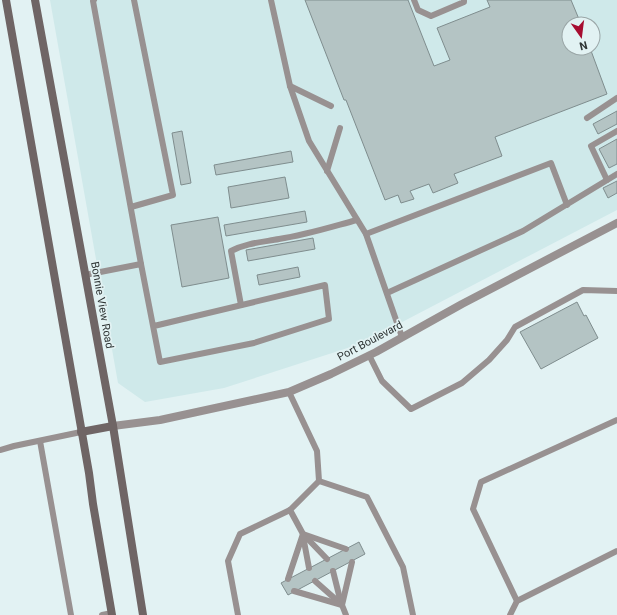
<svg xmlns="http://www.w3.org/2000/svg" width="617" height="615" font-family="Roboto,sans-serif">
<style>
.built{fill:#cfe9ea;fill-rule:evenodd}
.building{fill:#b4c4c4;stroke:#7f8d8e}
.lines{fill:none;stroke-linecap:round;stroke-linejoin:round}
.lane{stroke:#989191;stroke-width:6}
.street{stroke:#989191;stroke-width:8}
.secondary{stroke:#6f6565;stroke-width:8}
.labels{text-anchor:middle;dominant-baseline:central;stroke-width:3.5;stroke-linejoin:round;paint-order:stroke}
.street-label{font-size:11px;fill:#2f3535;stroke:#e2f2f3}
</style>
<rect width="100%" height="100%" fill="#e2f2f3"/>
<path class="built" d="M50 0H617V210L360 344 224 388 145 402 118 383ZM569 24H593V48H569Z"/>
<g class="building">
<polygon points="305,0 408,0 434,66 450,60 437,28 490,7 487,0 571,0 581,24 569,24 569,48 590,48 607,94 495,137 502,156 454,174 458,183 433,193 429,184 410,191 414,199 401,203 398,195 385,200 346,100 344,100"/>
<polygon points="617,111 617,124 598,134 593,124"/>
<polygon points="182,131 191,183 181,185 172,133"/>
<polygon points="617,139 617,164 609,168 599,149"/>
<polygon points="291,151 293,162 216,175 214,165"/>
<polygon points="285,177 289,198 231,208 228,187"/>
<polygon points="617,181 617,193 608,198 603,188"/>
<polygon points="305,211 307,222 226,236 224,225"/>
<polygon points="218,217 229,278 182,287 171,225"/>
<polygon points="313,238 315,249 248,261 246,250"/>
<polygon points="298,267 300,277 259,285 257,275"/>
<polygon points="577,302 584,316 586,315 598,338 541,369 520,332"/>
<polygon points="359,542 365,554 288,595 281,583"/>
</g>
<g class="lines">
<g class="lane">
<polyline points="94,0 93,1 141,264"/>
<polyline points="271,0 290,86 309,141 366,234 402,337"/>
<polyline points="414,0 418,10 431,16 464,2 464,0"/>
<polyline points="290,86 331,106"/>
<polyline points="587,118 617,98"/>
<polyline points="327,171 340,128"/>
<polyline points="607,180 591,146 617,131"/>
<polyline points="131,207 173,195 134,0"/>
<polyline points="366,234 551,163 567,205"/>
<polyline points="85,275 141,264 160,362 254,343 329,319 325,285 154,326"/>
<polyline points="387,293 523,231 617,174"/>
<path d="M241 305 231 251C246 243 263 242 279 239 306 235 331 227 357 220"/>
<polyline points="369,355 382,381 411,409 462,383 489,360 507,340 515,327 583,290 617,291"/>
<polyline points="289,392 317,451 319,481 367,497 403,567 413,615"/>
<polyline points="40,441 71,615"/>
<polyline points="0,450 14,446 81,432"/>
<polyline points="290,510 303,534 346,549"/>
<polyline points="304,535 327,559"/>
<polyline points="303,536 309,568"/>
<polyline points="333,571 341,603"/>
<polyline points="288,579 303,534"/>
<polyline points="315,581 341,604"/>
<polyline points="294,591 342,605"/>
<polyline points="517,601 473,509 481,482 617,420"/>
<polyline points="102,615 112,613"/>
<polyline points="238,615 228,561 240,534 290,510 319,481"/>
<polyline points="346,615 342,605 352,562"/>
<polyline points="510,615 517,601 617,551"/>
</g>
<polyline class="street" points="113,426 160,420 289,392 331,374 376,352 462,304 617,223"/>
<g class="secondary">
<polyline points="6,0 89,473 93,504 112,615"/>
<polyline points="35,0 113,426 143,615"/>
<polyline points="81,432 113,426"/>
</g>
</g>
<g class="labels">
<g class="street-label">
<text transform="translate(102 305) rotate(80)">Bonnie View Road</text>
<text transform="translate(370 341) rotate(-28)">Port Boulevard</text>
</g>
</g>
<g transform="translate(581 36) rotate(166)"><circle r="19" fill="#e2f2f3" stroke="#9aa6a7"/>
<path d="M0-3L7 15L0 10L-7 15Z" fill="#a70d31"/>
<text y="-6" font-size="11" font-weight="bold" text-anchor="middle" fill="#2f3535">N</text>
</g>
</svg>
